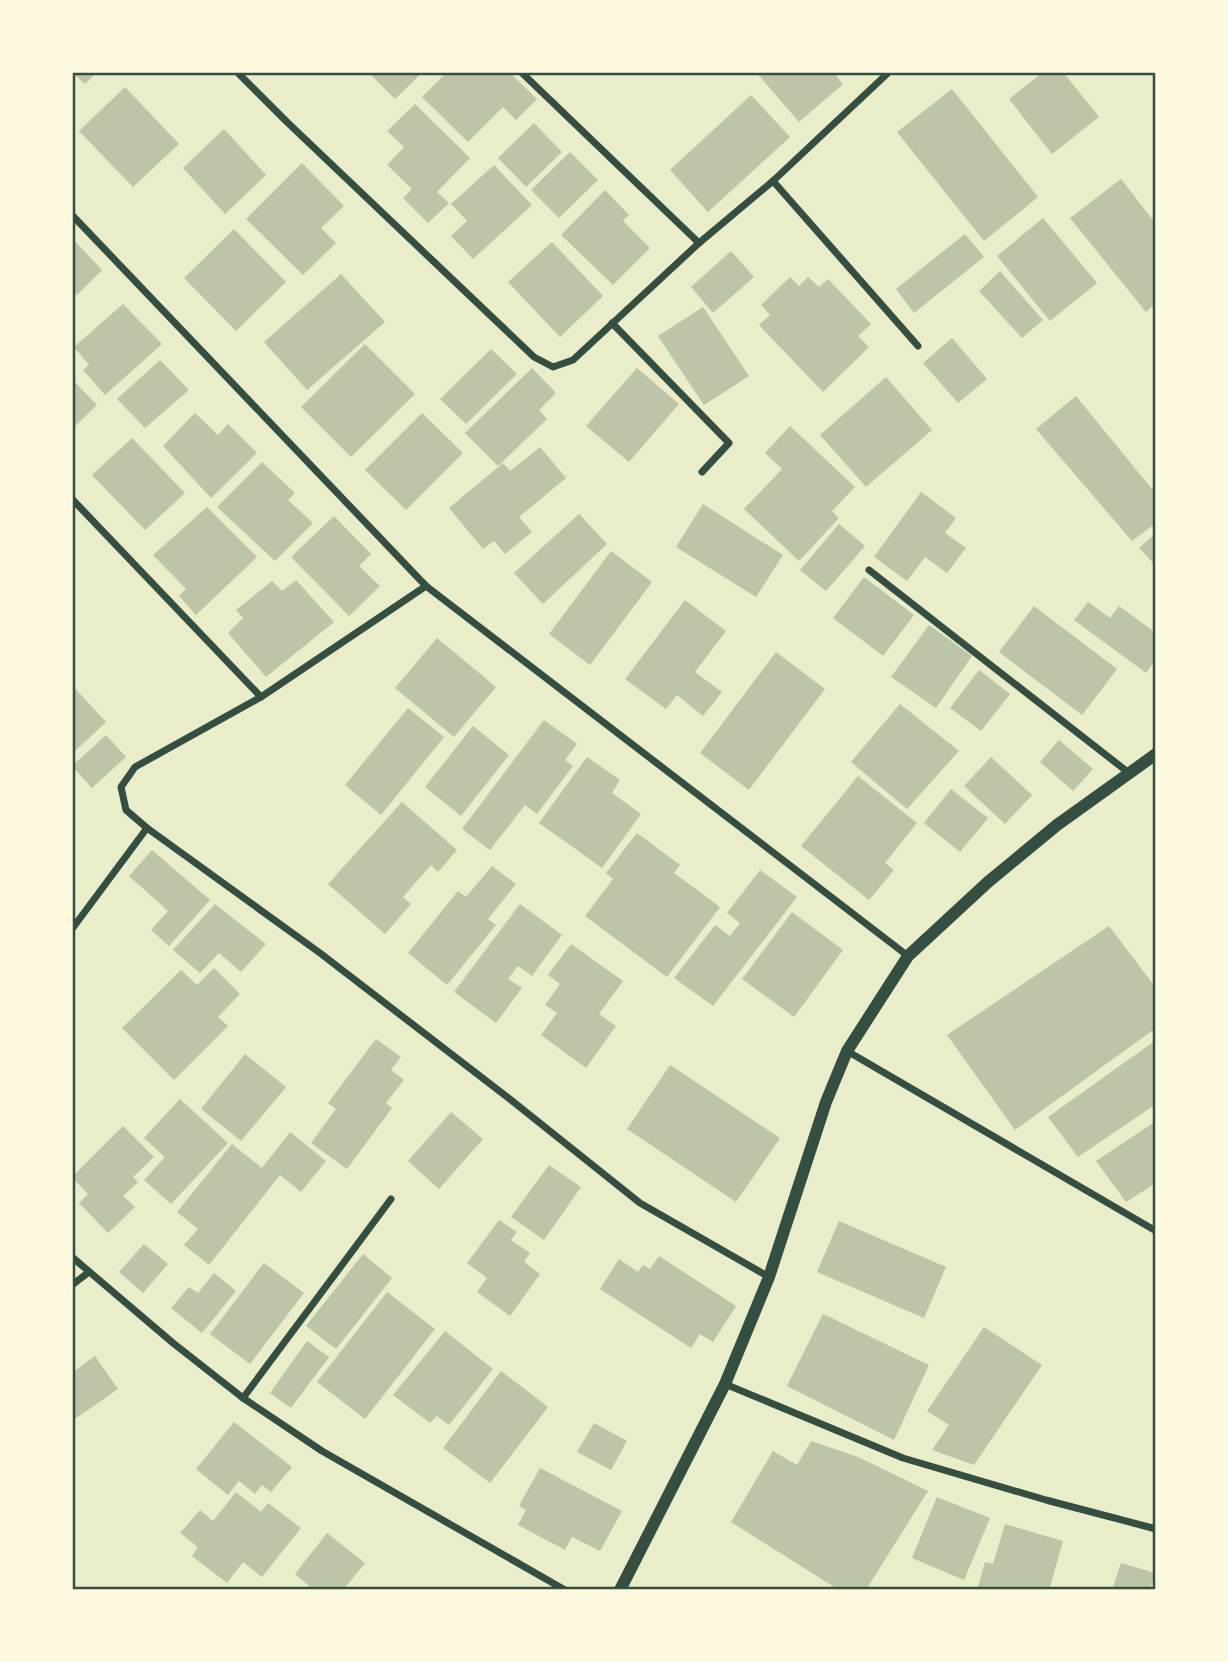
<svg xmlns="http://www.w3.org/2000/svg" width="1228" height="1662" font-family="'DejaVu Sans',sans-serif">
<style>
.building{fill:#bcc5a7}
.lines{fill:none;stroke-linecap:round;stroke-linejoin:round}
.minor{stroke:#344e41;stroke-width:7}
.tertiary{stroke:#344e41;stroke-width:12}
.neatline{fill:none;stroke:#344e41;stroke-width:2.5}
</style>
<rect width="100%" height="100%" fill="#e9edc9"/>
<g class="building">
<polygon points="72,72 97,72 85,84"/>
<polygon points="372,72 423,72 395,99 370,74"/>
<polygon points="447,72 509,72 537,99 516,120 503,107 468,142 422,97"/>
<polygon points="756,72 833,72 843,84 799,122"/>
<polygon points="1043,72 1063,72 1099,117 1052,154 1009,99"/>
<polygon points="125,87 179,144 133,187 79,131"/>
<polygon points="952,89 1038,197 984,241 897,132"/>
<polygon points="751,95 790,137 708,212 670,170"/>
<polygon points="415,104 470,158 437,192 449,203 428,223 403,198 412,189 387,165 404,147 387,131"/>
<polygon points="534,123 562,152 526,187 498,158"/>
<polygon points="224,129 266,175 225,214 183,168"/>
<polygon points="570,152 598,180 559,218 531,190"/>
<polygon points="302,163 344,206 321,228 336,243 303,275 246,219"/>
<polygon points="494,165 532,205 473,259 451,236 467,221 451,204"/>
<polygon points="1121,179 1156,224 1156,303 1146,312 1070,218"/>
<polygon points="605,190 629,215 623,221 650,248 613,285 561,235"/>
<polygon points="1043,218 1097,283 1050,321 997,256"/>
<polygon points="234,229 286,282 236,331 184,278"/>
<polygon points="965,234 984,257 914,313 896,289"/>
<polygon points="72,238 102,270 77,295 72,289"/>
<polygon points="552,242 603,296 560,337 508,282"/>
<polygon points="731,251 754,277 713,313 691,287"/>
<polygon points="1000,271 1043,320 1022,338 979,291"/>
<polygon points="341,274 385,322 307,390 264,342"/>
<polygon points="790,277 799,286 808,277 819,287 828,279 871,324 858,336 869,347 823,392 759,325 770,315 761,305"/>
<polygon points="123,304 162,344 105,395 83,370 89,365 74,347"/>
<polygon points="703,307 749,376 704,405 658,336"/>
<polygon points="952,338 987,379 958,403 923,363"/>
<polygon points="365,344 415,394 351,457 301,407"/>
<polygon points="491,349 517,374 466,424 440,399"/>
<polygon points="160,360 189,390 145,428 117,399"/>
<polygon points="532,368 556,393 539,410 547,419 498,466 465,433"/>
<polygon points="637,368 679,404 629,462 586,426"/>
<polygon points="886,377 932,430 866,487 820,435"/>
<polygon points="72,379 97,405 72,429"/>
<polygon points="1076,396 1156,494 1156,523 1132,541 1036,429"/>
<polygon points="195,413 218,435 228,424 257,453 211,498 163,446"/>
<polygon points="422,413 463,453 406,510 365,470"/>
<polygon points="790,426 855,487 832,511 839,518 799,561 744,509 782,469 765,453"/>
<polygon points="132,438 185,493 145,530 92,475"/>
<polygon points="540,447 566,478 519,517 532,532 505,554 494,541 483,549 449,508 503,463 510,471"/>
<polygon points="262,462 295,493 288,500 313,523 275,561 217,507"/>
<polygon points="921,492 956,518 945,533 966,548 947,573 925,557 907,581 874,557"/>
<polygon points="703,504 783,555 756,597 676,547"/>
<polygon points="207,507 257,557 196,615 179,596 186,589 153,555"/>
<polygon points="579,514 607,544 543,604 514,573"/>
<polygon points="334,516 371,554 359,566 380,586 349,616 291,557"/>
<polygon points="839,524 865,546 826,591 800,570"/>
<polygon points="1156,533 1156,566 1139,548"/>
<polygon points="611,551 652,582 590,665 549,634"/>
<polygon points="864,577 914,615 883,656 833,618"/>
<polygon points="296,580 334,622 266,677 228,633 243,618 236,610 272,581 282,591"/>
<polygon points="685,600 726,631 695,672 722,692 703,716 677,695 666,709 625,679"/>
<polygon points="1088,602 1110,618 1119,606 1156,633 1156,659 1146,673 1074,620"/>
<polygon points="1034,606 1117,669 1082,715 999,652"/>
<polygon points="929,625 972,656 936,708 891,677"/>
<polygon points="437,638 496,687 454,737 395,688"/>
<polygon points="776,652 825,689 749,790 700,753"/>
<polygon points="979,670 1010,694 981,731 950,708"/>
<polygon points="72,685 106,722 72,754"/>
<polygon points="900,704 959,751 907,809 851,762"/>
<polygon points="408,708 444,737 381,815 345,785"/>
<polygon points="544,720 577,744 565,760 573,766 537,814 525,805 490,850 462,829"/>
<polygon points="473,726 509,755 461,816 425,787"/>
<polygon points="106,735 126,757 92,788 72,766"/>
<polygon points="1059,740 1093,769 1073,791 1040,762"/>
<polygon points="587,757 620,780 612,793 641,814 602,868 539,823"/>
<polygon points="991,757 1032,795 1005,824 964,786"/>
<polygon points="858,776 917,823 885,863 894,870 869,900 801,846"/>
<polygon points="951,789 988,818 960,852 924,823"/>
<polygon points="402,802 457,850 438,872 431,865 403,897 411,904 385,934 328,884"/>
<polygon points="637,833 680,865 674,873 720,907 667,977 585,916 613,879 606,873"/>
<polygon points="152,850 210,900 169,946 151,930 168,911 129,876"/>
<polygon points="492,866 516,884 488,919 496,925 447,985 408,953 458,891 466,897"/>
<polygon points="760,870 797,897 713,1006 674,978 715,925 730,936 740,923 727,913"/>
<polygon points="215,904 266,944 241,972 219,953 200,973 173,950"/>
<polygon points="520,904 562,935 532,976 518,966 508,979 522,988 496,1023 454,992"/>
<polygon points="792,912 843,950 794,1017 742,979"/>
<polygon points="1109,926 1156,988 1156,1028 1015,1130 947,1035"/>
<polygon points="571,944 623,981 599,1014 616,1026 586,1068 541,1035 557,1013 545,1005 560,984 548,975"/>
<polygon points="214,968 240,994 218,1017 228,1026 174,1080 122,1028 181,970 197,985"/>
<polygon points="376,1039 401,1057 391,1070 404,1080 386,1103 392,1108 347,1169 311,1143 336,1109 328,1103"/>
<polygon points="1156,1040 1156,1104 1078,1157 1048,1117"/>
<polygon points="245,1054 286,1087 241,1141 201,1109"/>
<polygon points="670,1065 780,1138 736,1202 627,1129"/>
<polygon points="180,1099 228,1143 171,1204 144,1180 165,1157 144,1138"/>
<polygon points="451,1112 483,1139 439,1189 408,1161"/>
<polygon points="1156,1121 1156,1183 1126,1202 1096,1161"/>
<polygon points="123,1126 154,1157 133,1177 138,1182 123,1196 135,1207 108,1233 79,1203 88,1194 72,1177"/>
<polygon points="290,1132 326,1161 301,1192 280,1175 209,1265 184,1245 198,1229 177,1212 232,1144 262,1168"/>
<polygon points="549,1165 581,1187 544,1240 511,1217"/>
<polygon points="499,1220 517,1232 511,1240 530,1253 524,1262 540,1274 510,1316 477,1292 487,1278 467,1263"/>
<polygon points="839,1221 946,1267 924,1318 817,1272"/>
<polygon points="144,1244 168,1264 143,1293 119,1272"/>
<polygon points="363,1254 392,1278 336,1349 306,1326"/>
<polygon points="659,1256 736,1306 713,1342 700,1334 691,1348 600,1289 619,1259 638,1272 643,1265 650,1269"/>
<polygon points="264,1263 304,1293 250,1364 210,1334"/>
<polygon points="214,1273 236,1291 202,1333 171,1308 189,1287 198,1293"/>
<polygon points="387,1292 435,1329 365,1419 317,1382"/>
<polygon points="823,1314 929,1365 894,1440 787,1386"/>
<polygon points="984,1327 1042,1365 974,1465 932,1450 949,1425 927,1411"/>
<polygon points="445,1331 493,1369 449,1425 437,1416 430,1423 393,1395"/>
<polygon points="307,1341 329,1357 291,1408 270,1393"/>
<polygon points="95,1356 118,1389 72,1421 72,1364 76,1370"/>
<polygon points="501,1371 548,1407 490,1483 443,1448"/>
<polygon points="234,1422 292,1467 271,1492 262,1485 255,1494 239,1481 228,1495 196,1469"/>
<polygon points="594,1423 627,1441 611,1470 577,1452"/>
<polygon points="811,1441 858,1457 928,1491 866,1590 839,1590 731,1522 773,1451 797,1465"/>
<polygon points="540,1468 622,1511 600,1551 572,1537 565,1550 518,1525 526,1510 519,1506"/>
<polygon points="236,1492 261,1512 268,1503 301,1528 262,1577 243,1562 227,1583 192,1556 198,1547 180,1533 200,1510 213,1521"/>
<polygon points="937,1497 990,1518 964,1580 912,1558"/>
<polygon points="1005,1524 1063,1541 1049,1590 977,1590 985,1562 993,1564"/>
<polygon points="327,1533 365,1563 343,1590 314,1590 295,1574"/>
<polygon points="1121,1563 1155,1573 1150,1590 1112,1590"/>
</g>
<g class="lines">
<g class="minor">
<polyline points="237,72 287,122 534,357 553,367 573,360 699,243 773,181 889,72"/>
<polyline points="521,72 699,243"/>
<polyline points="773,181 918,346"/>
<polyline points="72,215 426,586 908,956"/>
<polyline points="612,323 729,443 702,472"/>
<polyline points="72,499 261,697"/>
<polyline points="869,570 1129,773"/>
<polyline points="426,586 261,697 135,767 121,787 126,810 147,828 320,953 511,1100 640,1203 769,1277"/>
<polyline points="72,929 147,828"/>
<polyline points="847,1051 1156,1231"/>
<polyline points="72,1257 173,1343 243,1398 322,1451 565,1590"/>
<polyline points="72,1285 89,1272"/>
<polyline points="725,1384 903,1458 1046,1500 1156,1529"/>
<polyline points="243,1398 391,1199"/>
</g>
<polyline class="tertiary" points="620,1590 725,1384 769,1277 826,1102 847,1051 908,956 988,882 1057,825 1156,754"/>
</g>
<rect width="1228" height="1662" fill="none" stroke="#fefae0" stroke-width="147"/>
<rect x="74" y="74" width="1080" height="1514" class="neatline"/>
</svg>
